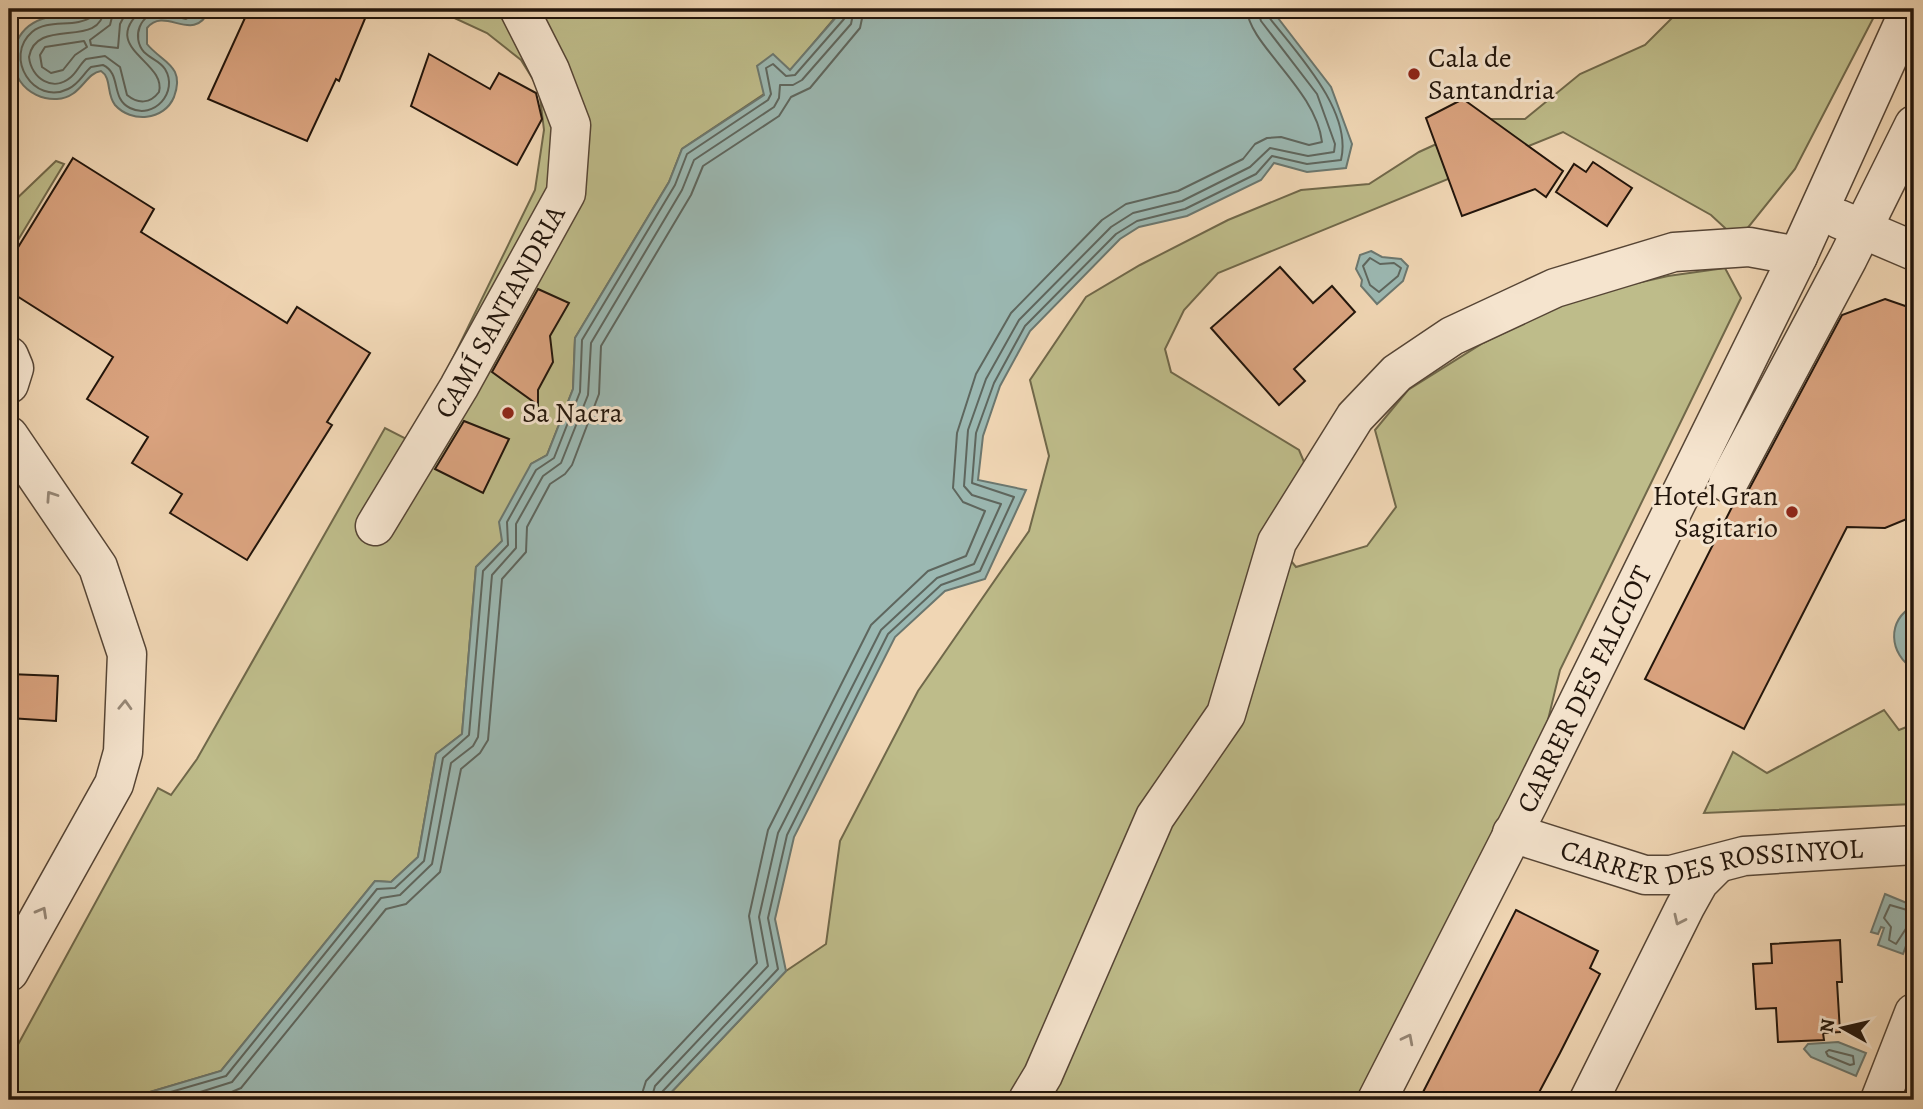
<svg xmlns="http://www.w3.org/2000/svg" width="1923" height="1109" font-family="Alegreya,serif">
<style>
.green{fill:#bebc8a;stroke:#70684a;stroke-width:2}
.water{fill:#9bb8b2;stroke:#6b776f;stroke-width:2}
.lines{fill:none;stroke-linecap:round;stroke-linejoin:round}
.shore{stroke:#5e665e;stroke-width:2}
.building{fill:#daa37f;stroke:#22150b;stroke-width:2}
.minor-casing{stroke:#564535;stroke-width:41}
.minor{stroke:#f5e4ce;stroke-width:38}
.oneway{stroke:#968776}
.poi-dot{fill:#8f2418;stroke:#f5e4ce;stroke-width:2.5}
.labels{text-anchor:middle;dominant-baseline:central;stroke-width:6;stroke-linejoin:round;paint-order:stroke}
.poi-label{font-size:28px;fill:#22150b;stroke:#f5e4ce;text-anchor:start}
.street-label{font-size:28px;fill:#22150b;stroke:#f5e4ce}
</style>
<rect width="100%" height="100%" fill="#f0d6b4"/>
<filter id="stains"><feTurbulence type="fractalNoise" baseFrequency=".00286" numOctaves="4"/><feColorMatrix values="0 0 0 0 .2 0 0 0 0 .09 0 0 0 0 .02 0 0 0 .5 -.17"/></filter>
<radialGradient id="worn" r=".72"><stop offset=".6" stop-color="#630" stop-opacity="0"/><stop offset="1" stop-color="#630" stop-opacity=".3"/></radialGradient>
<g class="green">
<polygon points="435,9 836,9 839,13 790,71 764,94 682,149 669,182 575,338 573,389 547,455 531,464 502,541 476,567 462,734 436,754 418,857 391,882 375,881 221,1071 123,1100 9,1100 9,1061 158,788 171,795 197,759 385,428 412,442 535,190 544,130 539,89 521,60 487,33"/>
<polygon points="1681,9 1878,9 1795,169 1738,240 1711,215 1563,132 1218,273 1184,310 1165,349 1171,372 1299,450 1307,469 1269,534 1296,567 1367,546 1396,507 1375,430 1408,390 1483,343 1580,296 1668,276 1725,268 1741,298 1560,670 1541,749 1360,1100 664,1100 786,971 826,944 840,841 918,691 1029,531 1049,456 1030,380 1086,297 1140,265 1228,220 1301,190 1369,184 1419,152 1491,119 1525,119 1580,74 1645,45"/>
<polygon points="56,161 64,164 9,255 9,206"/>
<polygon points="1884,710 1899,730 1914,724 1914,804 1704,813 1733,752 1767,773"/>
</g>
<g class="water">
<path d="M95 9H210C193 46 166 5 147 28V44C161 62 186 65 174 97 164 121 131 123 115 105 106 94 112 78 101 71 85 73 81 98 57 99 43 100 28 93 20 81 5 58 16 28 42 19 59 13 73 19 95 9Z"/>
<polygon points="836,9 1271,9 1331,87 1352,144 1346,168 1307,172 1274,163 1261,180 1187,216 1139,227 1120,239 1030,331 1000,386 983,436 978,480 1026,490 985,579 945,591 895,637 794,837 775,919 786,971 664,1100 123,1100 221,1071 375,881 391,882 418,857 436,754 462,734 476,567 502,541 499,522 531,464 547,455 573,389 575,338 669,182 682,149 764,95 757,66 773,54 790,70 839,14"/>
<polygon points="1371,251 1382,257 1401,259 1408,266 1403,281 1377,304 1361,286 1362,280 1356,269 1360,255"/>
<path d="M1914 606V669C1889 655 1886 619 1914 606Z"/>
<polygon points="1885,894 1914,906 1914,924 1903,954 1878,945 1884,928 1881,927 1878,934 1871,932"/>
<polygon points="1838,1042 1866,1053 1856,1076 1811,1057 1804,1049 1808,1044"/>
</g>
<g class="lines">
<g class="shore">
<path d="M95 9 93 16C75 29 49 18 32 32 3 57 34 106 68 89 79 84 83 74 91 67L103 65C122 74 110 98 130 108 154 120 179 92 165 69 160 61 151 59 144 52 131 37 140 13 161 12 170 11 177 18 186 19L202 9"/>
<path d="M104 9C101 50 36 16 29 57 31 78 53 93 71 77 77 72 80 64 86 59L105 56 120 67 127 95C138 104 150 104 159 92 167 61 97 48 143 9"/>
<polyline points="114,9 110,25 90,40 91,45 118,48 120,24 128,9"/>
<polygon points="84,41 87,47 75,55 63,70 51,73 42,67 40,55 45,47"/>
<polygon points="1370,258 1380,264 1394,263 1401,268 1398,276 1379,292 1370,285 1363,266"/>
<polyline points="1914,912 1890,905 1884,918 1891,927 1889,940 1896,944 1907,927 1914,925"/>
<polygon points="1829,1050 1853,1056 1854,1064 1850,1065 1828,1056 1826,1052"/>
<polyline points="143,1100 226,1076 377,889 395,888 424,861 443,758 469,735 483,571 508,545 507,522 536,470 554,458 580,392 582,340 675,185 687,154 768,100 771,94 766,68 773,64 786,76 795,75 844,19 844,9"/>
<polyline points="175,1100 232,1082 381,898 400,895 432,864 451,763 473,746 478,737 492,575 516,548 516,524 543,476 561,463 588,395 591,343 682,190 694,160 774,107 779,98 780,85 793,85 802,80 851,24 854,9"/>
<polyline points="213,1100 241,1088 386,909 406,904 440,872 461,769 480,753 488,740 502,579 526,552 527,527 550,484 565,474 572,465 599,394 601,346 691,195 703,166 779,116 791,97 810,88 860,28 864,9"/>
<path d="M640 1100 646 1081 757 963 749 916 768 830 871 625 928 571 966 556 985 511 963 502 953 488 957 433 976 374 1011 313 1102 220 1126 204 1178 191 1243 159 1255 144 1267 138 1281 137 1309 145 1322 142C1316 89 1248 44 1247 9"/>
<polyline points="651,1100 655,1086 768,966 759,917 778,833 881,630 937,578 974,564 1001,504 972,495 964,486 968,430 986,379 1019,320 1111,227 1133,213 1182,201 1250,167 1270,148 1308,156 1334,152 1335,144 1317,94 1261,21 1257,9"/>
<path d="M659 1100 662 1092 778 969 768 918 787 835 888 634 941 585 980 571 1014 497 972 483 976 433 994 383 1025 326 1116 234 1137 221 1185 209 1256 174 1272 156 1307 164 1341 160C1353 111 1296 52 1268 16L1266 9"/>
</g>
</g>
<g class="building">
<polygon points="249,9 369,9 339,81 336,79 307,141 208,99"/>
<polygon points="429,54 490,89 499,73 536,93 542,119 517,165 411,106"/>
<polygon points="1463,99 1563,171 1546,197 1535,189 1462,216 1426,118"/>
<polygon points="73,158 154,209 141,232 287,323 297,307 370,353 327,422 332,425 247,560 170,513 182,494 132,463 148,437 87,399 113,357 9,291 9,262"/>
<polygon points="1593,162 1632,188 1607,226 1556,192 1574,164 1586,172"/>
<polygon points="1280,267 1313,303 1332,286 1355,312 1294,369 1305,381 1279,405 1211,328"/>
<polygon points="538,289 569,303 550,336 553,362 538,390 538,405 492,372"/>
<polygon points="1885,299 1914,309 1914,516 1885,528 1847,527 1744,729 1645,679 1734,503 1747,493 1842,315"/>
<polygon points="464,421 509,439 483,493 435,469"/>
<polygon points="9,674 58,676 56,721 9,718"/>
<polygon points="1516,910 1598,951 1590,968 1600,974 1560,1053 1535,1100 1419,1100"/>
<polygon points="1840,940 1842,982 1837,982 1840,1032 1823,1033 1824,1040 1778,1042 1776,1008 1756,1009 1753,964 1772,963 1771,944"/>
</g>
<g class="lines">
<g class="minor-casing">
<g id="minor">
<polyline points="1839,219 1914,251"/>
<polyline points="9,356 14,368 9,384"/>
<polyline points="9,436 98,567 127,654 123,752 114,784 9,972"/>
<polyline points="1728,483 1848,258 1914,125"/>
<path id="s1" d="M375 526 459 387 566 193 571 125 550 70 519 9"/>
<path id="s2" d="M1512 833 1645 875H1671L1744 856 1914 845"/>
<polyline points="1028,1100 1043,1075 1155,817 1226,714 1277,542 1355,417 1397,373 1452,336 1555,288 1674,252 1749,247 1798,256"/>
<path id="s3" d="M1377 1100 1529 802 1798 256 1910 9"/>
<polyline points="1589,1100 1685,907 1699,882 1717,864"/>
<polyline points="1880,1100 1914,1013"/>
</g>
</g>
<use href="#minor" class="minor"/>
</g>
<defs><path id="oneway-chevron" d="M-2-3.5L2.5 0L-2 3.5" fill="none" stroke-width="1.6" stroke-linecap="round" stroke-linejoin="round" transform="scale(1.75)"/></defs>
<g class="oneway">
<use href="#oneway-chevron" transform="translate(51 496) rotate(-124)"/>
<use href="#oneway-chevron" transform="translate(125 705) rotate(-88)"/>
<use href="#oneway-chevron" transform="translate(42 912) rotate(-61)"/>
<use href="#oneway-chevron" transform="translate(1679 920) rotate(115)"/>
<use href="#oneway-chevron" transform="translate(1408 1039) rotate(-63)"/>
</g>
<g class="poi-dot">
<circle cx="1414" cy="74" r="7"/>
<circle cx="508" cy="413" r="7"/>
<circle cx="1792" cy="512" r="7"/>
</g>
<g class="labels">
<g class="poi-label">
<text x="1428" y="58">Cala de<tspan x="1428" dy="32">Santandria</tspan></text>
<text x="522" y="413">Sa Nacra</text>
<text x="1778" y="496" text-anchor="end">Hotel Gran<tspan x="1778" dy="32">Sagitario</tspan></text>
</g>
<g class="street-label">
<text stroke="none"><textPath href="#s1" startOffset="248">CAMÍ SANTANDRIA</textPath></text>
<text stroke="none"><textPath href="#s3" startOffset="460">CARRER DES FALCIOT</textPath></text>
<text stroke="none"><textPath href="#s2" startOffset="206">CARRER DES ROSSINYOL</textPath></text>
</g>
</g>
<rect width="1923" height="1109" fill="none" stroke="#f0d6b4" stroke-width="35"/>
<rect x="10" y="10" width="1902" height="1088" fill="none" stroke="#22150b" stroke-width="3.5"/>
<rect x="18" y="18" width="1888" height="1074" fill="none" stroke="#22150b" stroke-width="2"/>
<g transform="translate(1843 1028) rotate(278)" stroke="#f5e4ce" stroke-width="5" paint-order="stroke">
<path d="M0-5L12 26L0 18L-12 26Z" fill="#22150b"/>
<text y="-10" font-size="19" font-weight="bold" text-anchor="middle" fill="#22150b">N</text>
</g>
<rect width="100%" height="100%" filter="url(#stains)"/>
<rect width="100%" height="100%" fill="url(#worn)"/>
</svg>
